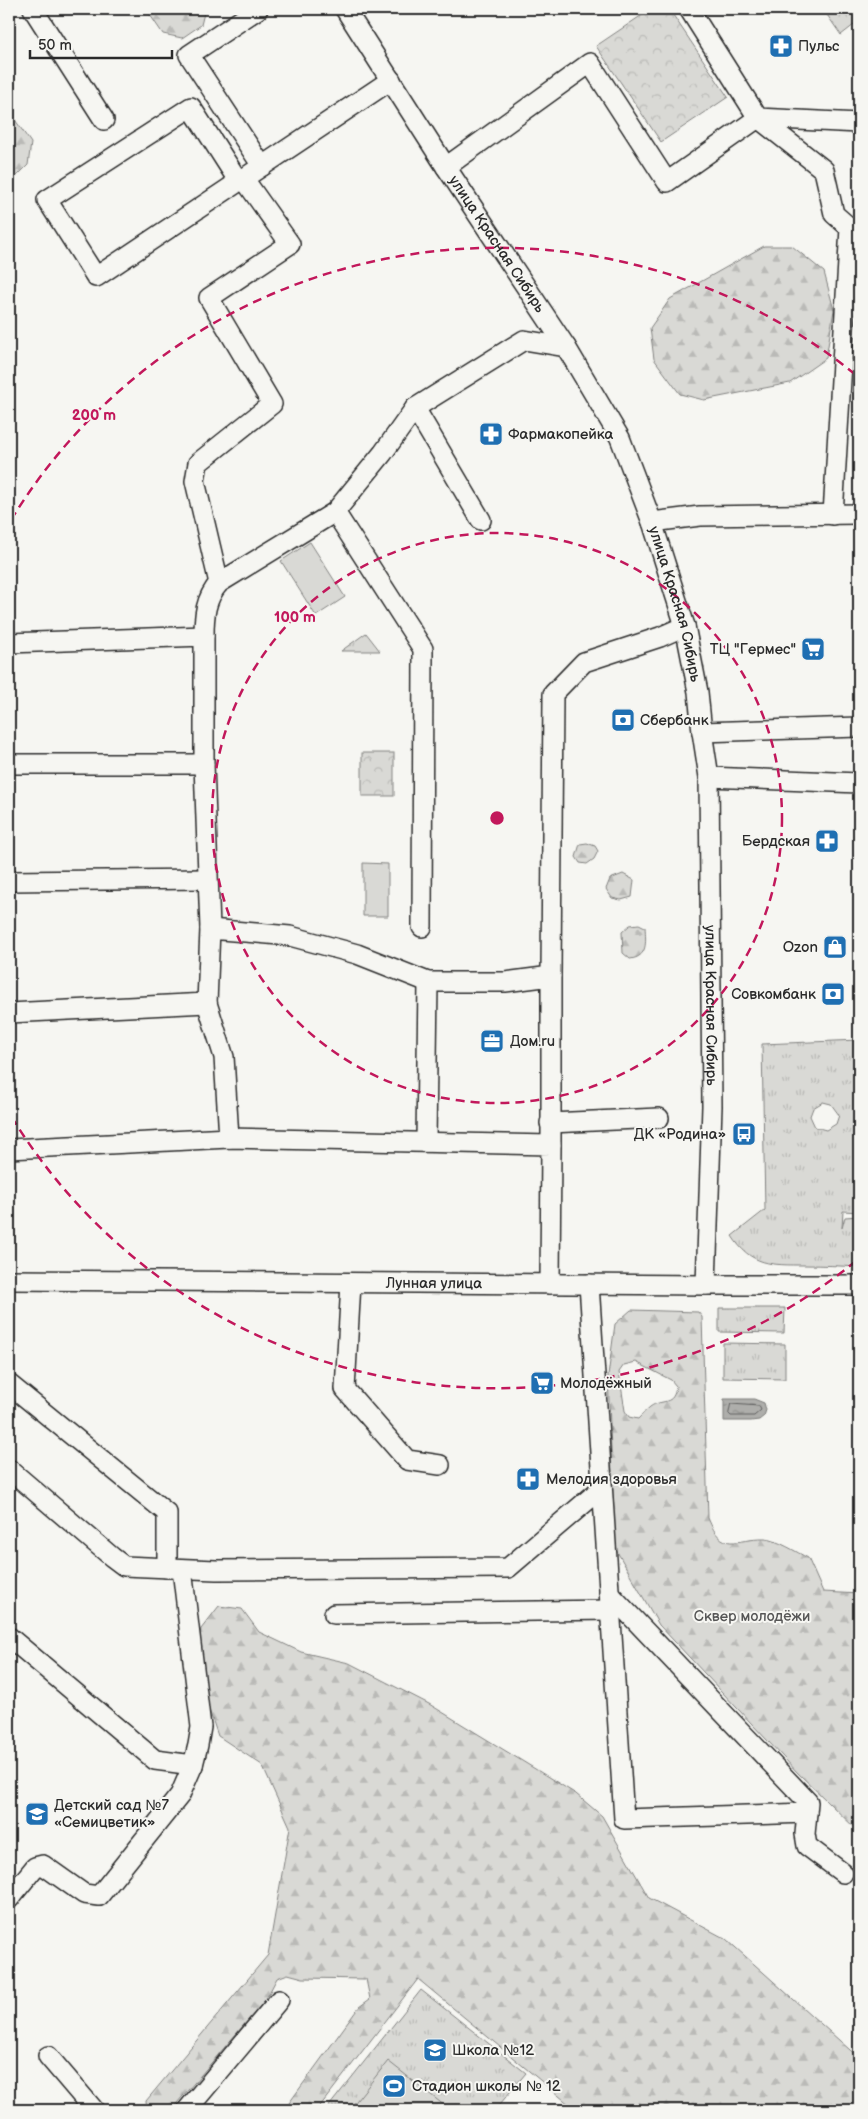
<svg xmlns="http://www.w3.org/2000/svg" width="868" height="2119" font-family="'Balsamiq Sans',sans-serif">
<style>
.grass{fill:url(#grass-tufts);stroke:#828280;fill-rule:evenodd}
.forest{fill:url(#forest-firs);stroke:#828280;fill-rule:evenodd}
.park{fill:url(#park-crowns);stroke:#828280}
.pitch{fill:#d9d9d5;stroke:#828280}
.water{fill:url(#water-ripples);stroke:#7a7a78}
.lines{fill:none;stroke-linecap:round;stroke-linejoin:round}
.shore{stroke:#5f5f5e;stroke-width:1}
.minor-casing{stroke:#2b2b2b;stroke-width:22}
.minor{stroke:#f6f6f2;stroke-width:19}
.ring{fill:none;stroke:#c2185b;stroke-width:2.5;stroke-dasharray:9 6}
.labels{text-anchor:middle;dominant-baseline:central;stroke-width:4;stroke-linejoin:round;paint-order:stroke}
.poi-label{font-size:15px;fill:#2b2b2b;stroke:#f6f6f2;text-anchor:start}
.street-label{font-size:15px;fill:#2b2b2b;stroke:#f6f6f2}
.park-label{font-size:15px;fill:#565656;stroke:#f6f6f2}
.centre{fill:#c2185b;stroke:#f6f6f2;stroke-width:2.5}
.ring-label{font-size:15px;text-anchor:middle;font-weight:bold;fill:#c2185b;stroke:#f6f6f2;stroke-width:4;stroke-linejoin:round;paint-order:stroke}
</style>
<defs>
<pattern id="grass-tufts" width="24" height="20" patternUnits="userSpaceOnUse" patternTransform="scale(1.25)"><rect width="24" height="20" fill="#d9d9d5"/><path d="M3 7l-1-3M5 7V3M7 7l1-3M15 17l-1-3M17 17v-4M19 17l1-3" fill="none" stroke="#babab7"/></pattern>
<pattern id="forest-firs" width="22" height="20" patternUnits="userSpaceOnUse" patternTransform="scale(1.25)"><rect width="22" height="20" fill="#d9d9d5"/><path d="M5 1l3.5 6h-7zM16 11l3.5 6h-7z" fill="#babab7"/></pattern>
<pattern id="park-crowns" width="20" height="18" patternUnits="userSpaceOnUse" patternTransform="scale(1.25)"><rect width="20" height="18" fill="#d9d9d5"/><path d="M2 6a3 3 0 1 1 6 0M12 15a3 3 0 1 1 6 0" fill="none" stroke="#babab7"/></pattern>
<pattern id="water-ripples" width="26" height="14" patternUnits="userSpaceOnUse" patternTransform="scale(1.25)"><rect width="26" height="14" fill="#aeaeab"/><path d="M2 4q2-2 4 0t4 0M15 11q2-2 4 0t4 0" fill="none" stroke="#8e8e8b"/></pattern>
</defs>
<rect width="100%" height="100%" fill="#f6f6f2"/>
<filter id="ink" filterUnits="userSpaceOnUse"><feTurbulence type="fractalNoise" baseFrequency=".02" numOctaves="2"/><feDisplacementMap in="SourceGraphic" scale="10" xChannelSelector="R" yChannelSelector="G"/><feConvolveMatrix kernelMatrix="1 2 1 2 8 2 1 2 1" color-interpolation-filters="sRGB"/></filter>
<g filter="url(#ink)">
<g class="grass">
<polygon points="366,633 380,651 341,651"/>
<path d="M859 1040V1212L843 1211 842 1228 845 1217 859 1216V1267C841 1266 823 1265 804 1265 772 1265 751 1266 732 1236L765 1210 762 1044ZM823 1102 831 1104 839 1115 836 1124 826 1130 815 1127 810 1116 813 1108Z"/>
<polygon points="719,1308 785,1308 784,1333 719,1332"/>
<polygon points="723,1343 785,1344 785,1379 723,1378"/>
<polygon points="421,1990 526,2073 495,2110 326,2110"/>
</g>
<g class="forest">
<polygon points="146,9 205,9 201,25 182,38 163,34"/>
<polygon points="9,111 31,143 28,165 10,183"/>
<polygon points="764,246 792,246 824,272 834,310 826,358 790,383 704,400 680,394 654,359 650,328 670,299"/>
<polygon points="587,843 595,846 598,851 594,859 587,864 580,863 576,857 580,844"/>
<polygon points="623,874 634,880 632,897 621,900 612,898 606,889 610,879"/>
<path d="M639 924 645 927C646 942 648 957 630 959L623 953 622 932 630 925Z"/>
<path d="M631 1310 698 1312 702 1317 708 1518C723 1555 735 1538 765 1539 776 1539 798 1553 808 1558L823 1592 859 1594V1832L798 1773 659 1625 615 1548 608 1376 615 1324ZM636 1362 671 1380 676 1386C674 1407 662 1398 650 1407 646 1410 642 1415 638 1419L629 1417 625 1411 619 1372 624 1365Z"/>
<polygon points="219,1606 242,1609 259,1632 301,1652 349,1663 429,1704 576,1794 602,1816 649,1898 726,1939 859,2058 859,2110 576,2110 418,1979 317,2110 284,2110 359,2007 370,1999 366,1979 303,1978 288,1974 277,1978 266,1999 171,2110 147,2110 146,2101 268,1955 290,1827 262,1765 218,1736 194,1666 201,1629"/>
</g>
<g class="park">
<polygon points="651,9 669,9 728,97 661,142 596,46"/>
<polygon points="823,9 859,9 859,21 841,35"/>
<rect x="362" y="753" width="32" height="43"/>
</g>
<g class="pitch">
<polygon points="310,542 345,597 316,616 281,561"/>
<polygon points="363,863 388,864 388,916 363,916"/>
<polygon points="388,2061 450,2110 349,2110"/>
</g>
<polygon class="water" points="724,1399 754,1399 764,1403 766,1410 764,1416 759,1420 751,1421 724,1421"/>
<g class="lines">
<polygon class="shore" points="731,1404 759,1406 761,1410 754,1416 731,1416 729,1414"/>
<g class="minor-casing">
<g id="minor">
<polyline points="33,9 104,120"/>
<polyline points="258,9 189,55 262,166"/>
<path id="s1" d="M345 9 446 167 566 347 620 438 652 522 685 626 698 692 702 732 709 777 712 1106 706 1285"/>
<polyline points="689,9 758,118 859,123"/>
<polyline points="446,167 590,63 667,182 758,118 824,170 834,214 850,228 833,515"/>
<polyline points="239,182 191,107 47,200 96,277 391,80"/>
<polyline points="415,408 481,520"/>
<polyline points="335,512 423,649 422,927"/>
<polyline points="652,522 700,516 859,514"/>
<polyline points="219,583 195,481 198,463 272,404 209,298 290,244 244,179"/>
<path d="M204 636C204 616 205 599 219 583L335 512 383 453 415 408 524 340 566 347"/>
<polyline points="9,643 204,636 204,764 210,929"/>
<polyline points="702,732 859,727"/>
<polyline points="9,764 204,764"/>
<polyline points="709,777 859,783"/>
<polyline points="9,881 207,879"/>
<polyline points="551,976 553,694 584,662 660,637 685,626"/>
<polyline points="207,1003 224,1057 229,1138"/>
<polyline points="9,1013 207,1003 210,929 290,936 357,954 428,982 505,982 551,976 551,1145"/>
<polyline points="550,1123 659,1118"/>
<polyline points="426,1142 428,982"/>
<polyline points="9,1149 229,1138 551,1145 550,1284"/>
<path id="s2" d="M9 1280 706 1285H859"/>
<polyline points="351,1283 345,1389 407,1460 440,1465"/>
<polyline points="589,1284 624,1819 807,1813"/>
<polyline points="9,1384 167,1513 167,1568"/>
<polyline points="9,1469 112,1557 124,1566 216,1570 508,1568 602,1488"/>
<polyline points="609,1593 808,1802 805,1834 807,1846 843,1873"/>
<polyline points="334,1614 610,1610"/>
<polyline points="9,1637 155,1760 193,1765"/>
<polyline points="9,1899 35,1867 43,1865 84,1894 99,1896 180,1795 193,1765 198,1745 201,1727 182,1569"/>
<polyline points="48,2056 94,2110"/>
<polyline points="187,2110 279,2000"/>
</g>
</g>
<use href="#minor" class="minor"/>
</g>
</g>
<g class="ring">
<circle cx="497" cy="818" r="285"/>
<path d="M856 1261A570 570 0 0 1 11 1116M11 520A570 570 0 0 1 856 375"/>
</g>
<defs>
<g id="pharmacy-square" transform="scale(1.25)"><rect x="-9" y="-9" width="18" height="18" rx="4" fill="#1f6fb2" stroke="#f6f6f2"/><path d="M-2-6h4v4h4v4h-4v4h-4v-4h-4v-4h4Z" fill="#fff"/></g>
<g id="supermarket-square" transform="scale(1.25)"><rect x="-9" y="-9" width="18" height="18" rx="4" fill="#1f6fb2" stroke="#f6f6f2"/><path d="M-6-5.5h2.5l.6 2H6L4.5 2H-2.5L-4.4-4H-6ZM-1.5 3.2a1.3 1.3 0 1 0 .1 0ZM3 3.2a1.3 1.3 0 1 0 .1 0Z" fill="#fff"/></g>
<g id="bank-square" transform="scale(1.25)"><rect x="-9" y="-9" width="18" height="18" rx="4" fill="#1f6fb2" stroke="#f6f6f2"/><path d="M-6-4H6V4H-6ZM0-2.3a2.3 2.3 0 1 0 0 4.6a2.3 2.3 0 1 0 0-4.6Z" fill="#fff"/></g>
<g id="shop-square" transform="scale(1.25)"><rect x="-9" y="-9" width="18" height="18" rx="4" fill="#1f6fb2" stroke="#f6f6f2"/><path d="M-5-2.5h2.3a2.7 3.5 0 0 1 5.4 0H5L5.5 6h-11ZM-1.5-2.5h3a1.5 2.3 0 0 0-3 0Z" fill="#fff"/></g>
<g id="office-square" transform="scale(1.25)"><rect x="-9" y="-9" width="18" height="18" rx="4" fill="#1f6fb2" stroke="#f6f6f2"/><path d="M-6-3h4V-5.5h4V-3h4V5H-6ZM-1-4.5V-3h2v-1.5ZM-6 0V1H6V0Z" fill="#fff"/></g>
<g id="bus-square" transform="scale(1.25)"><rect x="-9" y="-9" width="18" height="18" rx="4" fill="#1f6fb2" stroke="#f6f6f2"/><path d="M-5-6H5V4H4V6H2V4H-2V6H-4V4H-5ZM-3.5-4V0h7V-4ZM-3.5 1.2v1.5H-2V1.2ZM2 1.2v1.5H3.5V1.2Z" fill="#fff"/></g>
<g id="school-square" transform="scale(1.25)"><rect x="-9" y="-9" width="18" height="18" rx="4" fill="#1f6fb2" stroke="#f6f6f2"/><path d="M0-5L7-2L0 1L-7-2ZM-4 1L0 2.5L4 1V4Q0 6-4 4Z" fill="#fff"/></g>
<g id="stadium-square" transform="scale(1.25)"><rect x="-9" y="-9" width="18" height="18" rx="4" fill="#1f6fb2" stroke="#f6f6f2"/><path d="M0-5a6.5 5 0 1 0 0 10a6.5 5 0 1 0 0-10ZM-3.5-1.8h7v3.6h-7Z" fill="#fff"/></g>
</defs>
<g fill-rule="evenodd">
<use href="#pharmacy-square" x="781" y="46"/>
<use href="#pharmacy-square" x="491" y="434"/>
<use href="#supermarket-square" x="813" y="649"/>
<use href="#bank-square" x="623" y="720"/>
<use href="#pharmacy-square" x="827" y="841"/>
<use href="#shop-square" x="835" y="947"/>
<use href="#bank-square" x="833" y="994"/>
<use href="#office-square" x="492" y="1041"/>
<use href="#bus-square" x="744" y="1134"/>
<use href="#supermarket-square" x="542" y="1383"/>
<use href="#pharmacy-square" x="528" y="1479"/>
<use href="#school-square" x="37" y="1814"/>
<use href="#school-square" x="435" y="2050"/>
<use href="#stadium-square" x="394" y="2086"/>
</g>
<g class="labels">
<g class="poi-label">
<text x="798" y="46">Пульс</text>
<text x="508" y="434">Фармакопейка</text>
<text x="796" y="649" text-anchor="end">ТЦ "Гермес"</text>
<text x="640" y="720">Сбербанк</text>
<text x="810" y="841" text-anchor="end">Бердская</text>
<text x="818" y="947" text-anchor="end">Ozon</text>
<text x="816" y="994" text-anchor="end">Совкомбанк</text>
<text x="510" y="1041">Дом.ru</text>
<text x="726" y="1134" text-anchor="end">ДК «Родина»</text>
<text x="560" y="1383">Молодёжный</text>
<text x="546" y="1479">Мелодия здоровья</text>
<text x="54" y="1805">Детский сад №7<tspan x="54" dy="17">«Семицветик»</tspan></text>
<text x="452" y="2050">Школа №12</text>
<text x="412" y="2086">Стадион школы № 12</text>
</g>
<g class="street-label">
<text stroke="none"><textPath href="#s1" startOffset="280">улица Красная Сибирь</textPath></text>
<text stroke="none"><textPath href="#s1" startOffset="685">улица Красная Сибирь</textPath></text>
<text stroke="none"><textPath href="#s1" startOffset="1090">улица Красная Сибирь</textPath></text>
<text stroke="none"><textPath href="#s2" startOffset="425">Лунная улица</textPath></text>
</g>
<g class="park-label">
<text x="752" y="1616">Сквер молодёжи</text>
</g>
</g>
<circle cx="497" cy="818" r="8" class="centre"/>
<g class="ring-label">
<text x="94" y="420">200 m</text>
<text x="295" y="622">100 m</text>
</g>
<rect width="868" height="2119" fill="none" stroke="#f6f6f2" stroke-width="30"/>
<rect x="15" y="15" width="838" height="2089" fill="none" stroke="#2b2b2b" stroke-width="2" filter="url(#ink)"/>
<path d="M30 50v8h142v-8" fill="none" stroke="#2b2b2b" stroke-width="2.5"/>
<text x="38" y="50" font-size="15" fill="#2b2b2b" stroke="#f6f6f2" stroke-width="4" paint-order="stroke">50 m</text>
</svg>
